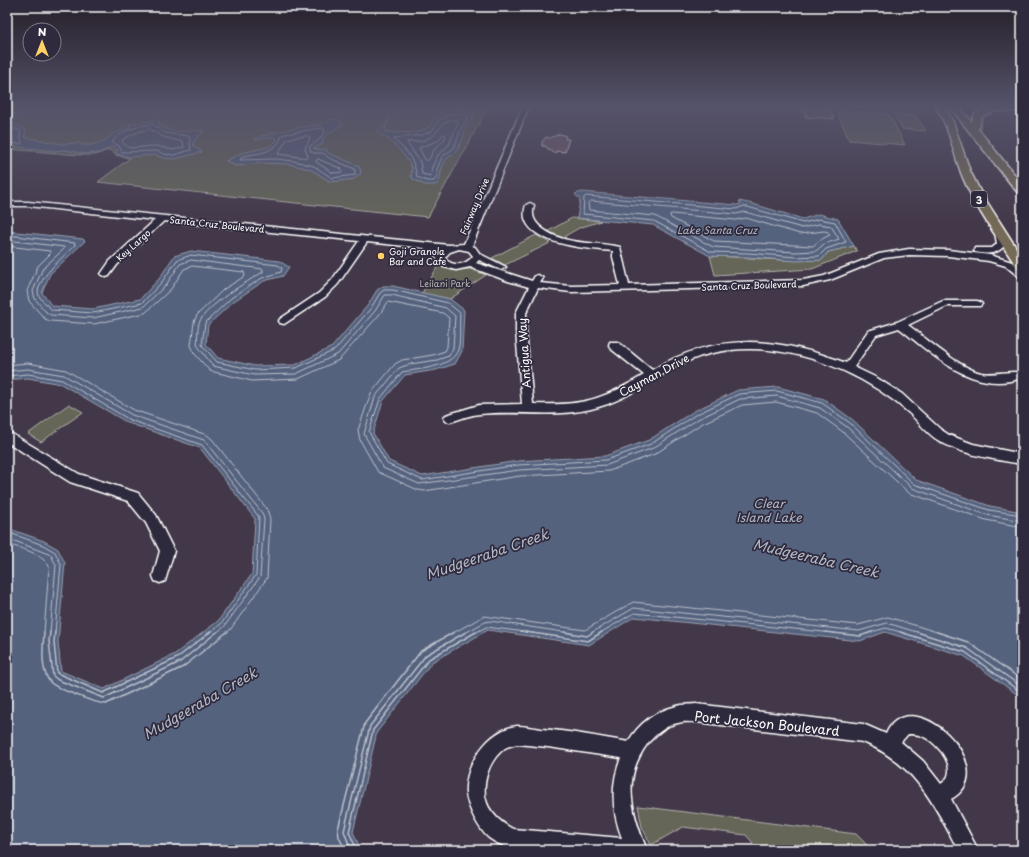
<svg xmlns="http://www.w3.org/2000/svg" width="1029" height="857" font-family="'Playpen Sans',sans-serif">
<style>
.green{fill:#656658;stroke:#b2b2ac}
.water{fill:#55627e;stroke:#99a1b2}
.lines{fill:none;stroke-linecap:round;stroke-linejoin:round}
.shore-far1{stroke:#bbc0cb;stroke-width:1}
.shore{stroke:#bbc0cb;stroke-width:1.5}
.building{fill:#725965;stroke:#fff}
.minor-casing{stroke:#fff;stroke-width:3}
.major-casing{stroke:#fff;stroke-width:3}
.minor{fill:#2f2a3d;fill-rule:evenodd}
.major{fill:#746b55;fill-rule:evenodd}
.poi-dot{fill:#ffd166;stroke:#2f2a3d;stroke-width:1.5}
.labels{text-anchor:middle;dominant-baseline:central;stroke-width:3.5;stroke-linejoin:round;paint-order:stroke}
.far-street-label{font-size:9px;fill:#fff;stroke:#2f2a3d}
.far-poi-label{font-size:9px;fill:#fff;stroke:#2f2a3d;text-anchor:start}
.far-park-label{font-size:9px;fill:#babab4;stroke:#2f2a3d}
.shield{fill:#2f2a3d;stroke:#c1bfc5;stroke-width:1}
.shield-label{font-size:10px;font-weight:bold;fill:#fff}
.far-water-label{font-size:10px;font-style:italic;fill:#b2b8c5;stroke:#2f2a3d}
.street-label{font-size:11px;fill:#fff;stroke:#2f2a3d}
.water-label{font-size:12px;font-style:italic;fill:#b2b8c5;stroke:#2f2a3d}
.near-street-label{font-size:13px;fill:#fff;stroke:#2f2a3d}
.near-water-label{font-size:14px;font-style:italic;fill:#b2b8c5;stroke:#2f2a3d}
</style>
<rect width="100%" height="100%" fill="#433849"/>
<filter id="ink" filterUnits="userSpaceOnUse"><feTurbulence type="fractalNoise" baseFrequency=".025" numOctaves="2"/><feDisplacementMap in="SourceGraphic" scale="8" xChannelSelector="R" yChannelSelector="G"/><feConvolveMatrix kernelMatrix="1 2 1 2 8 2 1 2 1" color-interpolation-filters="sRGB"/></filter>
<g filter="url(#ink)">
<g class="green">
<polygon points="28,106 489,106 428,217 98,182 130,158 115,155 112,151 108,150 95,155 80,155 7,149 7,115"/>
<polygon points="836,110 889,114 905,145 849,140"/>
<polygon points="894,114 916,116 926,131 902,129"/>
<polygon points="572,218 601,221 579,228 565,236 566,241 545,233"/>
<polygon points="536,235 550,243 505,265 492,258"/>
<path d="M854 246 857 251 812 269 715 275 710 256C748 257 785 262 822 260L828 252Z"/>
<polygon points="438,266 453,270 470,269 486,275 450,299 422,293"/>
<polygon points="69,404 83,412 41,442 28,434"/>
<polygon points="638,806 856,834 872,850 759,850 746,835 683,827 651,845 642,827"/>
</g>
<g class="water">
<path d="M30 106H39L21 115 11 123 22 127 26 131 24 137 62 144 78 143 82 145H91L104 141 113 134 131 127 129 124 156 120 160 121 158 124C175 136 186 129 204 131L193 142 194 146 202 152 175 159 163 158 156 155 128 157 117 154 116 151 118 150 112 147 99 153 85 154 65 150 55 151 7 146V118L24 111 22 109Z"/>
<path d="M401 107H405C398 113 385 120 385 131L394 133 419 132 430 127 432 121 438 115 448 110H464L474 113 473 119 466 126 463 139 456 152 446 159 441 170 440 178 438 183 435 185H425L413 179 411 176 412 168 409 162 399 149 388 139 377 132 386 125C390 114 385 112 401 107Z"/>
<polygon points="331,119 338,120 343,124 326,135 322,140 323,144 313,148 319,150 326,149 327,152 331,154 359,166 361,173 354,179 331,182 310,169 289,164 261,163 236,166 226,161 241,153 269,147 277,140 274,137 255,140 258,137 286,130 322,124"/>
<polygon points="582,192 737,205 741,204 739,201 753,204 803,219 819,214 838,219 854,246 828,252 822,260 795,261 748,257 710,256 653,225 577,218 580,200 575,194"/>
<polygon points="7,231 83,239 85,241 50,274 42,293 52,306 93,309 140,299 159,279 174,256 191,251 279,261 289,267 283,276 264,281 234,301 208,325 206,344 218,358 255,366 295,365 332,347 368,305 377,290 383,286 393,286 450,299 464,310 462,351 455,364 436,370 405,375 383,401 373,433 389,461 422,476 518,461 605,456 649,440 694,411 738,390 778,387 824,399 853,420 916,480 990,506 1022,512 1022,698 964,656 885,632 860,641 634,617 589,645 488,630 432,662 377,732 353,832 361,850 7,850 7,528 44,541 58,549 65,563 58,642 61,671 104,689 175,654 218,621 252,574 255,519 200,448 128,423 61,384 28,378 7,380"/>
</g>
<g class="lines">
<g class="shore-far1">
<path d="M451 114H465L469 116 462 127 454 148 442 157 437 169V176L434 181H427L417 177C414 160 408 151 394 140V138L422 135 433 130C437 120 442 118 451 114Z"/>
<polygon points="453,119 457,120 458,122 449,145 438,155 432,167 431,176 422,174 420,162 407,142 423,141 434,135 444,123"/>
<polyline points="7,121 10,127 21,131 20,137 22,142 21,144 7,143"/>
<path d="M153 124 165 133 189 136 191 150 174 155 164 154 157 151 122 152 119 146 112 142C120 131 140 125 153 124Z"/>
<path d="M323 128 325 131 318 141 310 146V151L314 153H323L329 158 355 169V175L332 178 314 166 294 161 276 159 240 160 243 156C259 153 277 153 282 135Z"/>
<polygon points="150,129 163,137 183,142 184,147 173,150 157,146 129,148 122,142 123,139 138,132"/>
<path d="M444 134 446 136C443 143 436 146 432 153 430 157 430 159 426 161L419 148 437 141Z"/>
<polygon points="308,136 310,138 305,149 308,156 307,158 278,154 287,139"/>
<polygon points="318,159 342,169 342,172 333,173 316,162"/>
<polygon points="586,196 736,209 744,206 803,223 819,219 835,222 846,242 826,249 819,256 795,257 748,253 711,252 654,221 583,214 584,198"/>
<polygon points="591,201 736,214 745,212 802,228 819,224 831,226 839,239 824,244 816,251 795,252 713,247 655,216 589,210 588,203"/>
<polygon points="672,214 736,220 746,218 800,234 824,231 828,232 830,235 820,240 813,246 714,241 671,218 670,215"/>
<path d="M7 235 75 243V245C66 254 32 283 39 296 42 301 48 306 52 310L93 313 142 303 162 282 177 260 191 255 278 265 282 268 281 272 262 278 231 298 205 323 202 345 217 362 255 370 296 368 335 350 371 308 380 293 384 290H393L448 303 460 313C459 323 461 341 458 350 451 368 418 369 402 372L380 399 369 432 387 464 422 480 518 465 606 460 651 444 695 415 739 394 777 391 822 403 850 423 914 484 989 510 1022 515"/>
<path d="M7 240 64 247V249L43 268 33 291 35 299 46 312 51 315 93 318 143 307 166 285 180 264 191 260 263 269V272C248 281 205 306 199 323 197 329 198 338 197 345L213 366 254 375 296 374 338 354 375 311 385 295H392L446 308 455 316 453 348 449 356 437 360 410 364 399 368 375 397 364 434 383 468 419 484 519 470 607 465 653 448 698 419 740 399 777 396 820 408 847 427 912 488 987 515 1022 521"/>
<polyline points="7,246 50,251 50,254 38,266 27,291 29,301 45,319 50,321 94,324 145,313 171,289 184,269 192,266 244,272 245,276 224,289 197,315 194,322 191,345 194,353 210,371 252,381 298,379 339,360 379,315 388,302 443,313 449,318 447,347 445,351 433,355 402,360 395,364 371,393 358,430 360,440 378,472 418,490 424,491 520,476 609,471 655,454 701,424 742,405 776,402 817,413 843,432 909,493 986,520 1022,527"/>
<polyline points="7,365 28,363 66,370 134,410 207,435 212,439 267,509 270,519 267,578 230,630 226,633"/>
<polyline points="7,371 28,369 64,375 132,415 204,440 262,513 264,519 260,577 224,627 216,633"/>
<polyline points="7,376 28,374 62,380 130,420 202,445 259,517 256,575 221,624 209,633"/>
<polyline points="7,532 43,545 55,552 61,564 55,633"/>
<polyline points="7,538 51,555 56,565 50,633"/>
<path d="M7 544C22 549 40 552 49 566L44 633"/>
<polyline points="453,633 484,616 585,630 633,602 858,625 888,617 940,633"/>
<polyline points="465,633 485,622 490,621 570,633"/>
<polyline points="475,633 486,627 533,633"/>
<polyline points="591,633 634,608 859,631 887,623 920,633"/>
<polyline points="600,633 634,613 834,633"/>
<polyline points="868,633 886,628 904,633"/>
</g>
<g class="shore">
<path d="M44 632C43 647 40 672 51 683 57 688 66 691 74 694 84 698 95 703 106 704L183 667 227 632"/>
<polyline points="50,632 49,641 53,676 58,680 104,698 180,662 217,632"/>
<polyline points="55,632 54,642 57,673 103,693 177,658 210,632"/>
<polyline points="525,632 588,641 602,632"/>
<polyline points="564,632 587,636 593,632"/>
<polyline points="825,632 860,636 872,632"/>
<polyline points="900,632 965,652 1022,693"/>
<polyline points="917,632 967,648 1022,687"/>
<polyline points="937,632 968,642 1022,680"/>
<polyline points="345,850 339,837 338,829 365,723 421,651 454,632"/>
<polyline points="351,850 344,831 370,726 426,655 466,632"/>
<polyline points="357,850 349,832 373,730 429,659 476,632"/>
</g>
</g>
<g class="building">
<polygon points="802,106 830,107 834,119 806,117"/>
<polygon points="560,134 566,136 565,139 569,139 565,152 558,151 553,153 545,146 542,146 542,142 546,137 549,138"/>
</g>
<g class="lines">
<g class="minor-casing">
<g id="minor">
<path d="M523 106H529L472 246 475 247 480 254 506 267 501 270 479 260 476 263 532 281 535 276 538 275 543 278 540 283 571 286 620 285 613 257V251C589 249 513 244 526 205L530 203 534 205C531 216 534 222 543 229 566 246 594 241 620 247L629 285 803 280 824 276 879 254 909 249 948 250 990 255 1012 262 1022 270V278L1019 277 1006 266 989 261 948 256 909 255 884 258 830 280 803 286 571 292 538 288 526 313V331L533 404C582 406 602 400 644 375L610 348 609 345 610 342H618L652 370C717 331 777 337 846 363L868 331 897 322 943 301H977L980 302 982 304 980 306H947L908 325C927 339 958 367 981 373 992 375 1004 372 1015 372L1019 373 1021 376 1019 379C971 393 934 355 899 328L876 335 854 367 877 378 902 394 940 429 949 435 973 444 1022 454V464C993 459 961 455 936 439 926 432 918 421 909 413 890 396 868 382 844 371 791 347 727 338 674 368 647 383 622 402 591 409 554 418 517 410 480 414 469 415 460 419 450 422L446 421 444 418 446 415 479 405 522 404 516 331V313L529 287 508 281 470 267 456 270 444 267 439 263 435 255 424 248 367 242 338 284 325 297 284 324 280 323 279 321 280 319 319 293 332 280 359 241 164 221 117 265 109 276 106 277 101 274 110 261 155 220 28 206H7V202H28L449 245 464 244ZM459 249 469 251 473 256C466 265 455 267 446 260L445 257 450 252Z"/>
<path d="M999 229 1003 232 1006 243C1000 254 987 255 975 252L974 250 975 248H992L997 244 995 232Z"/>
<polygon points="7,431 79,474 138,493 156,515 174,551 165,581 160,583 155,581 153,576 160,551 146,523 128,501 70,482 7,442"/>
<path d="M696 704 863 724 886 734C909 678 1006 769 951 799L978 850H958C935 804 913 762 863 742L696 722C690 722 684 721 678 723 666 725 656 734 648 743 621 778 632 814 647 850H529C515 849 501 847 489 838 479 830 467 806 466 793 464 765 489 729 517 726 525 726 534 728 541 729 570 731 600 737 628 742 639 723 656 711 677 706 683 704 690 705 696 704ZM908 734C913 734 919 734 924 737 939 744 961 771 941 784L923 761 901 742ZM517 744 548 747 621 758C610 785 612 812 622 838L513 829C505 825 498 820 492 812 477 793 487 761 505 748 508 746 513 745 517 744Z"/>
</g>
</g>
<g class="major-casing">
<g id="major">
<path d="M935 106H944L953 122 970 171 980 191 1022 257V270L1018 269 1016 266C998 238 977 211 964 180 953 155 951 129 935 106Z"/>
<path d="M949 106H958L972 122 974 115C987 104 1006 106 1022 106V112C1008 111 992 108 981 118L980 125 978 129 1022 184V194L1018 193Z"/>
</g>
</g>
<use href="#minor" class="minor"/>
<use href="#major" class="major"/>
</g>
</g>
<linearGradient id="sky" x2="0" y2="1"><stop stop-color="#251f28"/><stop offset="0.47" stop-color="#55536a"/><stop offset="1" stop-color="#55536a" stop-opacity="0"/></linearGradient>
<rect width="1029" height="226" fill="url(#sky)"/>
<circle class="poi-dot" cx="381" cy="256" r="4"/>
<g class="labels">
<g class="far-street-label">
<text transform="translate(474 206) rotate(-67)">Fairway Drive</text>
<text transform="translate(217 224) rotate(6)">Santa Cruz Boulevard</text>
<text transform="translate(133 245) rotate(-42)">Key Largo</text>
<text transform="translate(749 285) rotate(-2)">Santa Cruz Boulevard</text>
</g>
<g class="far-poi-label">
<text x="389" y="251">Goji Granola<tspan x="389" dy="10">Bar and Cafe</tspan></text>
</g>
<g class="far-park-label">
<text x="445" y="283">Leilani Park</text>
</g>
<rect class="shield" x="971" y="191" width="16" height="16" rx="3"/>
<g class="shield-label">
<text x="979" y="199">3</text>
</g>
<g class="far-water-label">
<text x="717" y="229">Lake Santa Cruz</text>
</g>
<g class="street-label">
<text transform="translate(524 353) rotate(-94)">Antigua Way</text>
<text transform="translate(654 375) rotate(-28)">Cayman Drive</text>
</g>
<g class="water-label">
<text x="769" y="503">Clear<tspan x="769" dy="14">Island Lake</tspan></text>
</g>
<g class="near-street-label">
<text transform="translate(767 723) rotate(6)">Port Jackson Boulevard</text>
</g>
<g class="near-water-label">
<text transform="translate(487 554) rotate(-19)">Mudgeeraba Creek</text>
<text transform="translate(816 558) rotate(13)">Mudgeeraba Creek</text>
<text transform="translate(200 703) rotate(-30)">Mudgeeraba Creek</text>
</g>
</g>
<rect width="1029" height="857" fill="none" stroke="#2f2a3d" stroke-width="24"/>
<rect x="12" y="12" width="1005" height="833" fill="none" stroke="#fff" stroke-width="1.5" filter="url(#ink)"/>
<g transform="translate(42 42)"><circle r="19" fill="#2f2a3d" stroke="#827f8b"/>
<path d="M0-3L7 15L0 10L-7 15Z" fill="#ffd166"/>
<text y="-6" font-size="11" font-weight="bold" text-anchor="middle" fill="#ffffff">N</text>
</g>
</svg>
